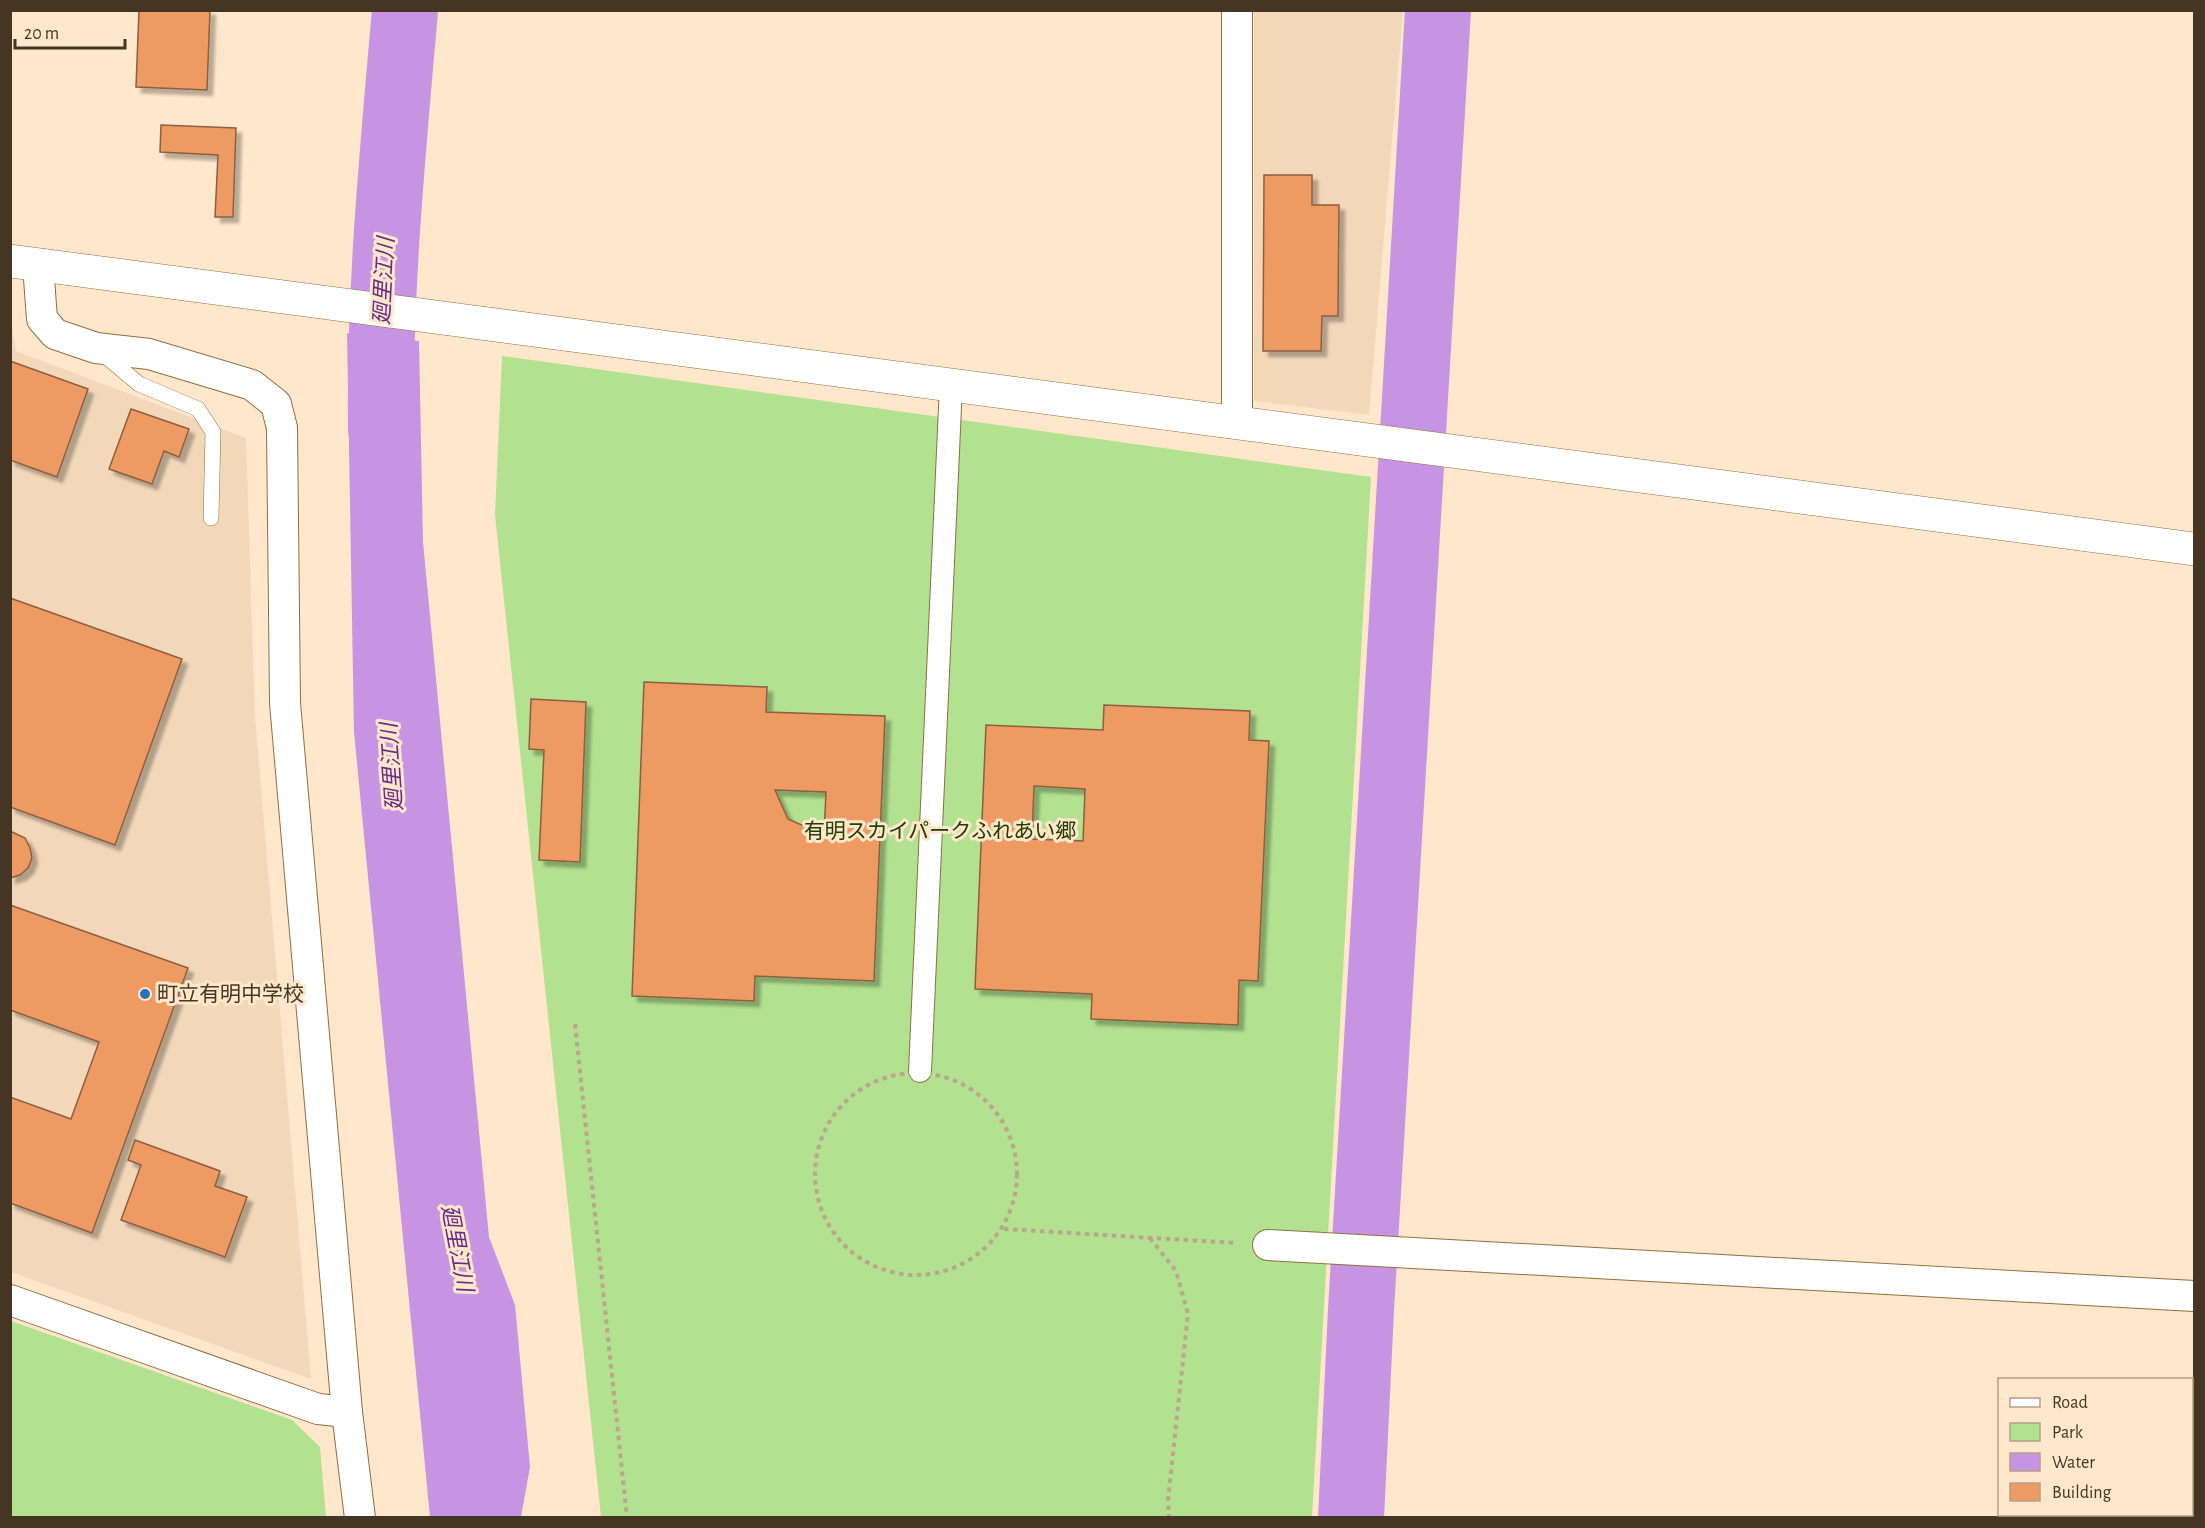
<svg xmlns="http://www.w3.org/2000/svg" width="2205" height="1528" font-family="'Alegreya Sans','Noto Sans JP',sans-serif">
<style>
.built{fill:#f2d8b9}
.green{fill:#b2e18f}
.water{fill:#c794e3}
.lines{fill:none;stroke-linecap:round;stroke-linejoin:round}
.river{stroke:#c794e3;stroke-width:66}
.building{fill:#ee9a64;stroke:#8c5e41;stroke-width:1.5;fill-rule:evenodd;filter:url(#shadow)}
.service-casing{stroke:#8f6e42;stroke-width:16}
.pedestrian-casing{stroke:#8f6e42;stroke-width:24}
.minor-casing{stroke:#8f6e42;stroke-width:32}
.tertiary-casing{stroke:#8f6e42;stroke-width:34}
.path{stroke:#baa68d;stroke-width:4;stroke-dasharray:4.5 4.5;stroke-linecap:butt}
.service{stroke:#fff;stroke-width:15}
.pedestrian{stroke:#fff;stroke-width:22}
.minor{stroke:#fff;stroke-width:30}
.tertiary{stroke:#fff;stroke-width:33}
.poi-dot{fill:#2572c1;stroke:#fee7cb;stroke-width:2}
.labels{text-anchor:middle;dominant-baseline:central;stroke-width:6;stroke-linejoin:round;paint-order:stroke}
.park-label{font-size:21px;fill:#213d00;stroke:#fee7cb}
.poi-label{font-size:21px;fill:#453623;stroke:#fee7cb;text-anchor:start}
.water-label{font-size:22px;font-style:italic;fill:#682a86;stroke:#fee7cb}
</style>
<defs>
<filter id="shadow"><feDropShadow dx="5.5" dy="5.5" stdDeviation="1.5" flood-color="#0004"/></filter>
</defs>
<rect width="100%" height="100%" fill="#fee7cb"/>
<g class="built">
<polygon points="1254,11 1403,11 1369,415 1254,401"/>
<polygon points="10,315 16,351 246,438 255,716 311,1379 11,1272"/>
</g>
<g class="green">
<polygon points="502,356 1371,477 1312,1517 601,1517 495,515"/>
<polygon points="11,1321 292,1420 320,1447 326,1517 11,1517"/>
</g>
<polygon class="water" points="347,333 419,341 423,542 489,1237 515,1305 530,1467 521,1517 430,1517 354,732"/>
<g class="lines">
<g class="river">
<path d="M381 429C379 289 393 150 405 10"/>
<polyline points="1351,1518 1361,1310 1438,10"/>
</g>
</g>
<g class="building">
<polygon points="139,10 210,10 207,90 136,87"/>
<polygon points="161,125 236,128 233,217 215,217 218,155 160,152"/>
<polygon points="1264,175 1312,175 1312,205 1339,205 1338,316 1322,316 1321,351 1263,351"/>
<polygon points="10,361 88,389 57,477 10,460"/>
<polygon points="131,409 189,429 179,457 164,451 152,484 109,469"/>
<polygon points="10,598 182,659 115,845 10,807"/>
<path d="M644 682 767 687 766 712 885 716 874 981 755 976 754 1001 632 996ZM775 790 826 792 824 835 788 819Z"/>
<polygon points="531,699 586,702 580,862 539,860 544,750 529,749"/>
<path d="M1104 705 1250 711 1249 740 1269 741 1258 981 1239 980 1238 1025 1091 1019 1092 994 975 989 986 725 1103 730ZM1034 786 1085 789 1083 841 1032 839Z"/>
<polygon points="10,831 25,838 30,848 32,858 28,868 20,875 10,878"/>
<polygon points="10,905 188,968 92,1233 10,1203 10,1097 71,1119 99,1042 10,1010"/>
<polygon points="135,1140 220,1171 215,1186 247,1197 225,1257 121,1220 141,1165 128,1160"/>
</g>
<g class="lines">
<g class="service-casing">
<polyline id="service" points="103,354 139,384 198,409 213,432 211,518"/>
</g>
<g class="pedestrian-casing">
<polyline id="pedestrian" points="920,1071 951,385"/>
</g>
<g class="minor-casing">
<g id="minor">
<polyline points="1237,10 1237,423"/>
<polyline points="38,265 42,319 55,334 96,348 149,354 252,385 276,404 282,428 285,703 347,1412 360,1518"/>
<polyline points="1268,1245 2194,1296"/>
<polyline points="10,1300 318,1409 347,1412"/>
</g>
</g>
<g class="tertiary-casing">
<polyline id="tertiary" points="10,261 2194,549"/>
</g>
<g class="path">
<polyline points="575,1024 627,1518"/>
<circle cx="916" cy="1174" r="101"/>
<polyline points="1004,1229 1236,1243"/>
<polyline points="1150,1238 1176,1271 1188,1314 1168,1500 1169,1518"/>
</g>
<use href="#service" class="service"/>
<use href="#pedestrian" class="pedestrian"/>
<use href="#minor" class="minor"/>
<use href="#tertiary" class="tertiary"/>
</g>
<circle class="poi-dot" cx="145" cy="994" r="6"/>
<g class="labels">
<g class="park-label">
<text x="940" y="831">有明スカイパークふれあい郷</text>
</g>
<g class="poi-label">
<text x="157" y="994">町立有明中学校</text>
</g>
<g class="water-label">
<text transform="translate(384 281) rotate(-87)">廻里江川</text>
<text transform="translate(392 767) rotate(-94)">廻里江川</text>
<text transform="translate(457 1248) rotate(79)">廻里江川</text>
</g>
</g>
<rect width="2205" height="1528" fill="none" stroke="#453623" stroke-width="24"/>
<rect x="1998" y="1378" width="195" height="138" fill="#fee7cb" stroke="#b4a088" stroke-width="1.5"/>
<rect x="2010" y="1398" width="30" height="9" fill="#ffffff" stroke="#b4a088" stroke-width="1.5"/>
<text x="2052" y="1408" font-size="18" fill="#453623">Road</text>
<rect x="2010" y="1423" width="30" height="18" fill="#b2e18f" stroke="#b4a088" stroke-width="1.5"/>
<text x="2052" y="1438" font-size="18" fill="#453623">Park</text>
<rect x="2010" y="1453" width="30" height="18" fill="#c794e3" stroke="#b4a088" stroke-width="1.5"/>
<text x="2052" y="1468" font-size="18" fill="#453623">Water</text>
<rect x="2010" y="1483" width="30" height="18" fill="#ee9a64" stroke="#b4a088" stroke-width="1.5"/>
<text x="2052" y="1498" font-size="18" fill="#453623">Building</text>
<path d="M15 39v9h110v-9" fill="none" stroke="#453623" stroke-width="3"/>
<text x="24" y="39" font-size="18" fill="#453623" stroke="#fee7cb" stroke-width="4.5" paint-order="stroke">20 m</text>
</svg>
